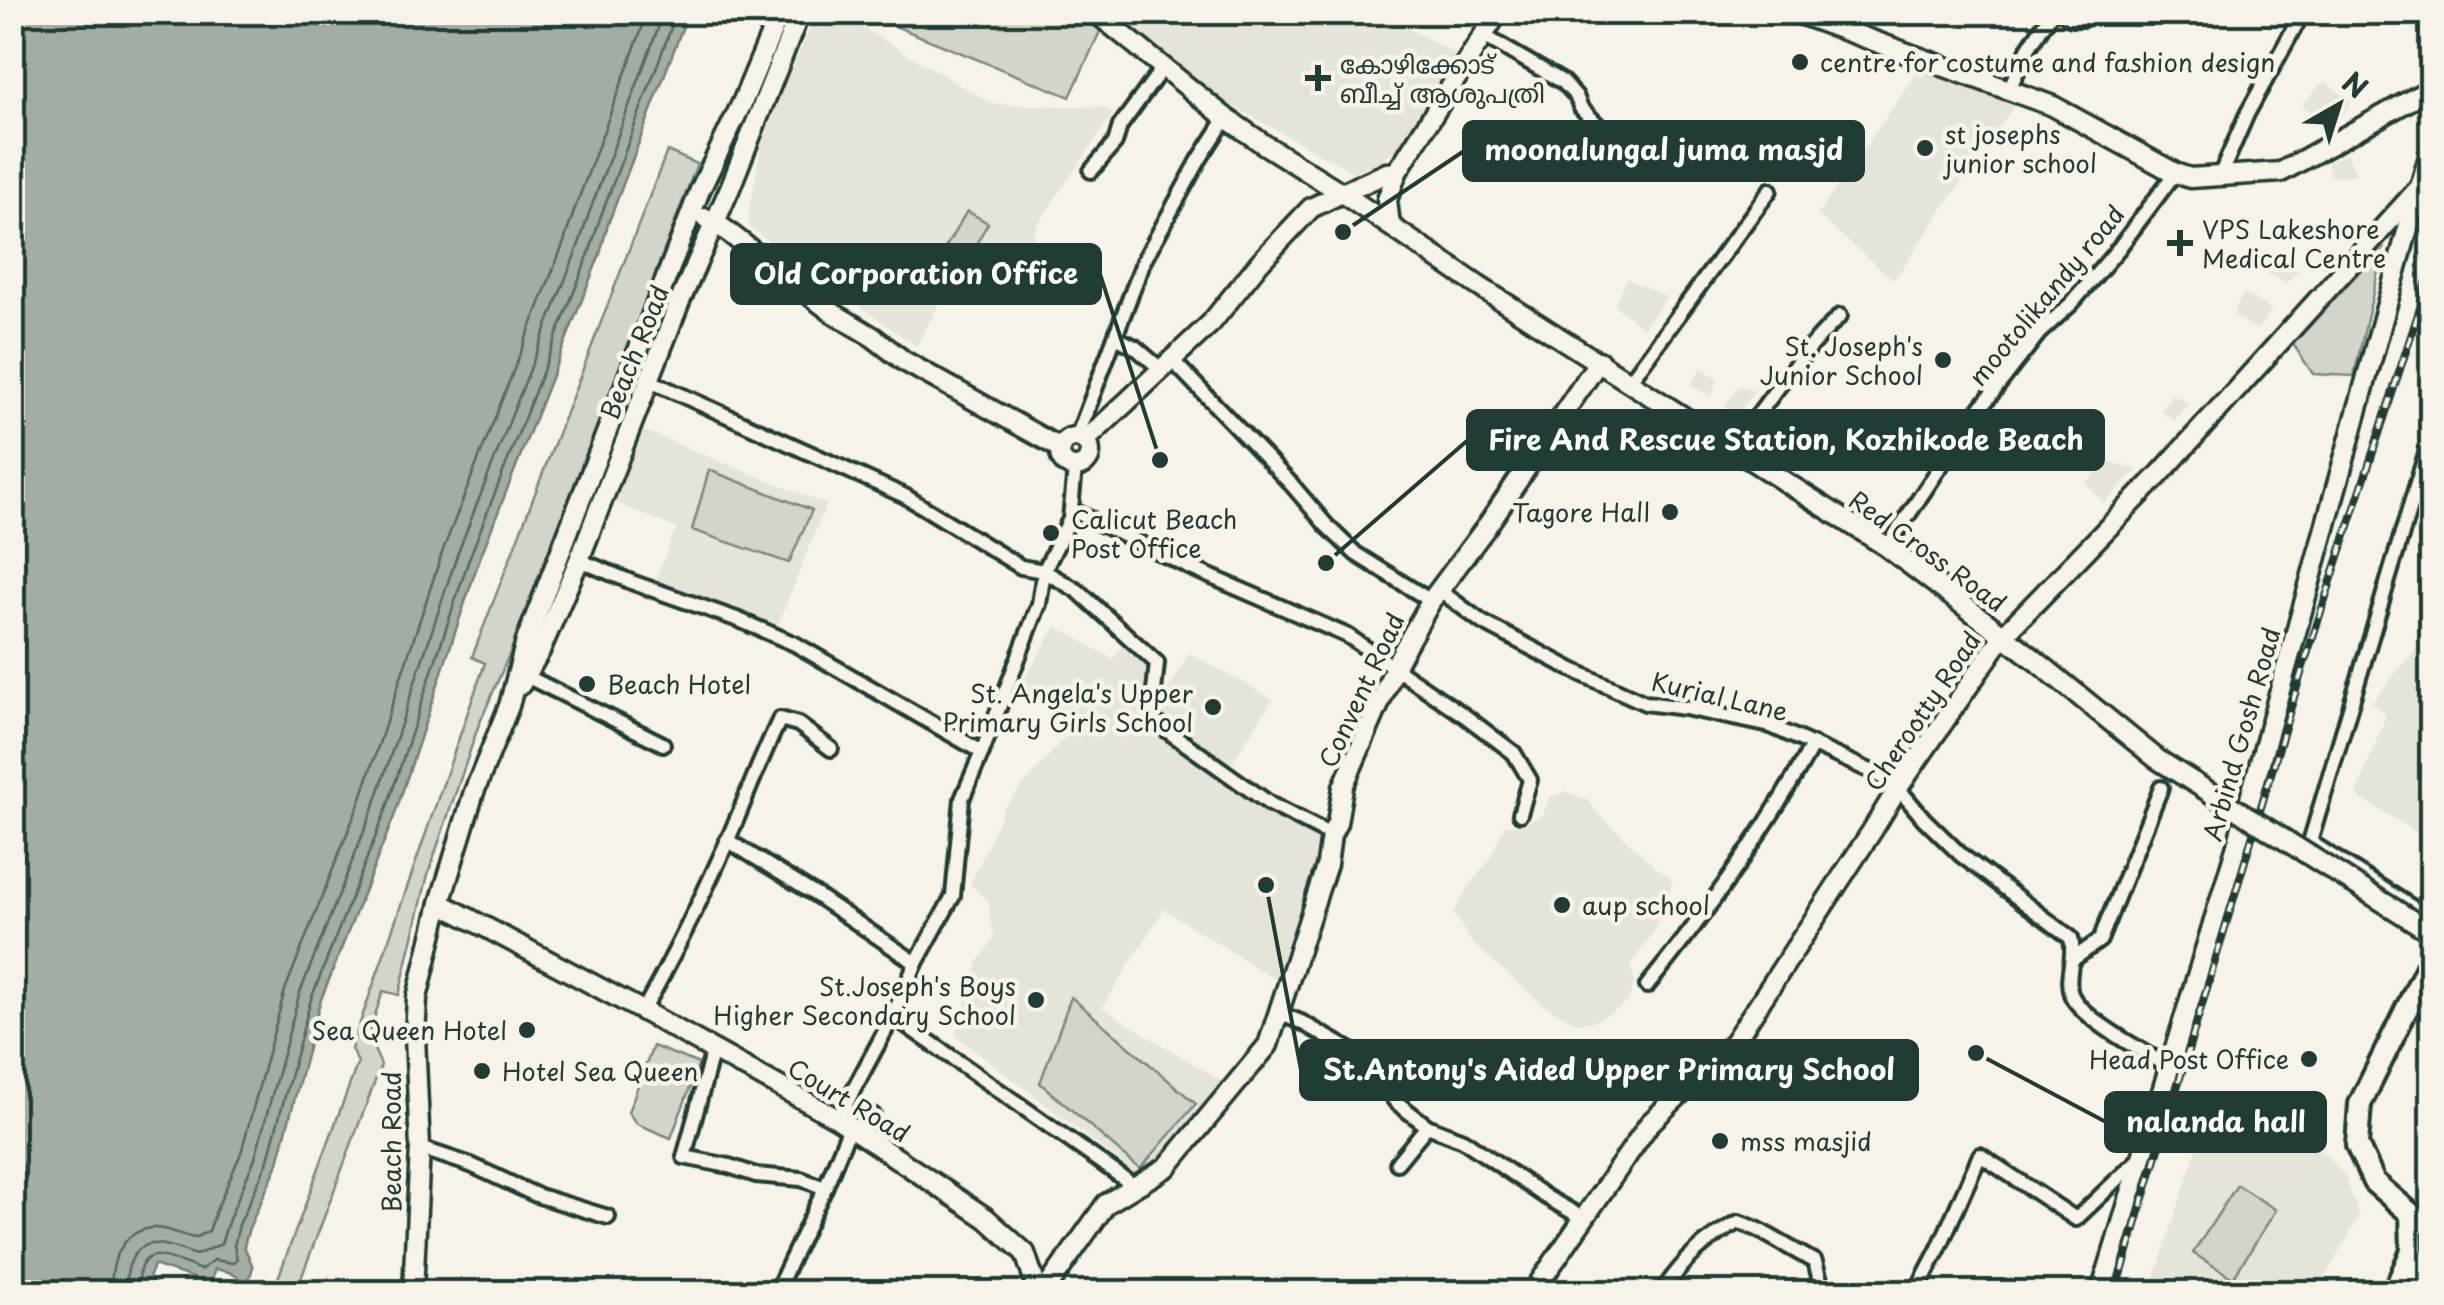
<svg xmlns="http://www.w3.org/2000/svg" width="2444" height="1305" font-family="'Playpen Sans','Noto Sans Malayalam',sans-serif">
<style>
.built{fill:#e5e4d9}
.green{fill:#d3d5ca;stroke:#79897f;stroke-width:2.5}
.water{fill:#a4ada3;stroke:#6f8077;stroke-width:2.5}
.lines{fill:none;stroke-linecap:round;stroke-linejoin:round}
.shore{stroke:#546a60;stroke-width:2.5}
.street-casing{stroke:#1f3d34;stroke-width:20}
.secondary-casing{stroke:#1f3d34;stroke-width:25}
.primary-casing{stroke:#1f3d34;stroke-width:28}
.street{stroke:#f7f3e8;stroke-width:12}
.secondary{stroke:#f7f3e8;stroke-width:18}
.primary{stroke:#f7f3e8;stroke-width:20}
.rail-casing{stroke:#1f3d34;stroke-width:8}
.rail{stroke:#f7f3e8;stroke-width:4;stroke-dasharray:11;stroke-linecap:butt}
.secondary-bridge-casing{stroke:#1f3d34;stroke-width:25;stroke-linecap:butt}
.secondary-bridge{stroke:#f7f3e8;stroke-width:18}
.poi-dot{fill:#1f3d34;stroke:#f7f3e8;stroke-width:4}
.labels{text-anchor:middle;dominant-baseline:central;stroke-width:9;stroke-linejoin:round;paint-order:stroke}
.poi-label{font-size:25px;fill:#1f3d34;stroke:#f7f3e8;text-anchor:start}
.street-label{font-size:25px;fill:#1f3d34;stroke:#f7f3e8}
.leader{fill:none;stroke:#1f3d34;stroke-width:4}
.callout-dot{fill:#1f3d34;stroke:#f7f3e8;stroke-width:4}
.callout{fill:#1f3d34;stroke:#1f3d34;stroke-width:4}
.callout-label{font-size:28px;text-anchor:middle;font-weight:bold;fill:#fff}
</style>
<rect width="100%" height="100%" fill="#f7f3e8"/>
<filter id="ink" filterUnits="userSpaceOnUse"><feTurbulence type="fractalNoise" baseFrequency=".01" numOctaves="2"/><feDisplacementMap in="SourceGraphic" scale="20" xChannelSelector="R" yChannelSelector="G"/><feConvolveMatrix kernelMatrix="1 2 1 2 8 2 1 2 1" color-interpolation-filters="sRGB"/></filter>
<g filter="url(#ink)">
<g class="built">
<polygon points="817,13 838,13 992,104 1103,107 1113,114 1035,228 1034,235 997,299 954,276 916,346 750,228 748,218 761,147 781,94"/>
<polygon points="1108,13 1379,13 1456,54 1402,148 1384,157 1387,173 1371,171 1367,166 1353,172 1225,102"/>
<polygon points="1919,70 2014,106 1894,280 1817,215"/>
<polygon points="2325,80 2351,102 2335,127 2301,106"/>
<polygon points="2347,154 2356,174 2332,177 2326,163"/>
<polygon points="2273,256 2299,270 2286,283 2264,272"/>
<polygon points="1627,279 1667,297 1643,328 1614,305"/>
<polygon points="2243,293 2272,309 2257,330 2233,315"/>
<polygon points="1701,367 1718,379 1711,396 1691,385"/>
<polygon points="1739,386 1755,391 1737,415 1725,406"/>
<polygon points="2172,394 2190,404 2174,421 2161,410"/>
<polygon points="640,429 826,504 776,630 655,581 676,528 611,501"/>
<polygon points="2108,461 2137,470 2104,504 2086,483"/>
<polygon points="1056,626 1113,659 1123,645 1151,666 1141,723 1264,807 1326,843 1282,984 1164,909 1102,1008 1228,1085 1140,1177 955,1035 978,962 994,939 988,901 970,885 1004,808 1078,722 1020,687"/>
<polygon points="2426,636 2432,638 2431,841 2356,795 2386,715 2372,702"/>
<polygon points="1189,653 1273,699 1229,767 1155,716"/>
<polygon points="1565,791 1588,800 1598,813 1655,867 1672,879 1669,896 1653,933 1631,964 1634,983 1628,1002 1610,1014 1591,1022 1577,1023 1542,1004 1472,943 1453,913 1472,882 1488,862 1505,825 1523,825 1543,815 1549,798"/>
<polygon points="2212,1102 2323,1151 2345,1176 2359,1216 2317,1292 2150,1292"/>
</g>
<g class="green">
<polygon points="863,13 1075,13 1102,27 1070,97"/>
<polygon points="667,151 697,164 518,634 478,727 428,874 399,995 383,991 368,1036 381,1065 296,1292 273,1292 358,1062 351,1049 485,663 472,657"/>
<polygon points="967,211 988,223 964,265 942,253"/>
<polygon points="2384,245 2354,376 2313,374 2293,344"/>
<polygon points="709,470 812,510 789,563 692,530"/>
<polygon points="1071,997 1196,1104 1140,1169 1040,1083"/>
<polygon points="653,1046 699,1064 671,1138 637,1124 628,1112"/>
<polygon points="2237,1185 2276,1210 2233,1278 2193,1253"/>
</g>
<polygon class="water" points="12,13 688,13 608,224 600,254 478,563 395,814 320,1002 277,1166 249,1228 244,1246 253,1267 248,1283 229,1272 215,1269 211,1284 154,1265 148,1281 176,1292 13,1292"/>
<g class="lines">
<g class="shore">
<path d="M113 1292C107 1265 123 1228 155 1228 168 1228 182 1235 194 1238L209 1231 215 1213 241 1153 285 990 360 801 443 550 564 242 574 211 648 12"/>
<path d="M130 1292C125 1281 126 1272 131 1261 144 1231 174 1248 196 1255L221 1244 229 1219 255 1158 299 995 374 806 457 555 578 247 588 216 664 12"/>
<path d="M150 1292C132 1283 139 1258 154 1256 164 1254 190 1266 201 1270L214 1260 233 1263 237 1259 234 1246 239 1225 267 1163 311 999 386 810 469 559 590 251 599 221 677 12"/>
</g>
<g class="street-casing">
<g id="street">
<polyline points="2062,12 2072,19 2083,19 2087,12"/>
<polyline points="1846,31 1854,12"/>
<polyline points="1484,36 1563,82 1576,96 1581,108 1608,135"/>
<polyline points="2009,89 2028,49 2052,12"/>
<polyline points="1091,171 1115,143 1120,126 1163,67"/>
<polyline points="2220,176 2247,114 2303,12"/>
<polyline points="1115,337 1135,347 1162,370"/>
<polyline points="1172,360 1292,485 1327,526 1356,554 1431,601"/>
<polyline points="650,381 905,496 1021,567 1044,571 1078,591 1157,663 1151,719 1270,804 1331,835"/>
<polyline points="1630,381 1770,190"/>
<polyline points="2432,433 2310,842 2432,920"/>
<polyline points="1077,437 1144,260 1199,160 1226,118"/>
<path d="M1733 448C1767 403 1799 355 1840 316"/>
<polyline points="1072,510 1191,568 1348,636 1465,716 1514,753 1530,780 1520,814"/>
<polyline points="1887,547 1972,419 2039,333 2072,303 2119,248 2175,173"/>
<polyline points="579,560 634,583 739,620 795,644 982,752"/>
<path d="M1439 590 1482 622 1575 671 1645 703 1685 708 1771 726 1875 773 1898 788 1924 819 1961 855 2071 938C2076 956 2065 977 2071 994 2081 1019 2145 1052 2168 1066"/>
<polyline points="526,676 663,744"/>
<polyline points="727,840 816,895 916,963"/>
<polyline points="2072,960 2100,940 2161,788"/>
<path d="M1647 986C1709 910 1766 830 1813 744"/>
<path d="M643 1011C674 956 701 900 727 842 745 801 760 759 780 719L798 724 831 749"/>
<polyline points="1278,1013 1301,1022 1362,1057 1396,1102 1427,1126 1463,1140 1546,1197 1583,1218"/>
<polyline points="893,1016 1136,1187"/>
<polyline points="713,1050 684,1157 729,1166 756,1175 801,1179 825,1188"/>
<polyline points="838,1119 893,1016 916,963 953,896 962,799 982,752 1039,604 1044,571 1070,519 1075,468"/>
<polyline points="861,1135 873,1115"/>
<polyline points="420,1148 471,1165 536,1195 608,1217"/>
<polyline points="1397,1163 1427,1126"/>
<polyline points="776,1292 825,1188 850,1127"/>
<path d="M1662 1292C1683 1261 1705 1239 1739 1222L1757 1229 1815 1262 1822 1287 1829 1292"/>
<polyline points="1916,1292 1939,1248 1980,1155 2076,1219 2141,1157"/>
</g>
</g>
<g class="secondary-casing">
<g id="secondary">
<polyline points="1095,12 1226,118 1265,145 1342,193 1477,285 1887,547 2029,655"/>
<polyline points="1794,12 2053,106 2175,173 2190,178 2281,172 2432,88"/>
<polyline points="705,218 715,222 833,313 873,337 904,361 1060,448"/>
<polyline points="1390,225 1387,200 1397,172"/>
<circle cx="1075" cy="452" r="15"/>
<polyline points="1085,441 1211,323 1260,262 1311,208 1342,193 1387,173 1397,172 1498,12"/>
<polyline points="521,684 540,651 579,560 680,301 730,188 800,12"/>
<polyline points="440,903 643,1011 838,1119 986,1218 1025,1253 1038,1292"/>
<polyline points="413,1292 420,1148 415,1037 417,998 440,903 474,792 509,706 526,641 700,190 742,103 780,12"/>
<polyline points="1044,1292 1106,1204 1167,1167 1268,1045 1327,864 1331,835 1337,823 1343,787 1399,658 1431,601 1487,526 1599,361"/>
<polyline points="1533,1292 1649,1124 1734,1042 1872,831 1898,788 2003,636 2160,474 2420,187 2432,146"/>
<polyline points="2101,1292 2239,838 2418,192"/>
</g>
</g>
<g class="primary-casing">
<g id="primary">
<polyline points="2432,957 2360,1104 2357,1145 2374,1182 2411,1214 2432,1226"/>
<polyline points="2404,1284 2432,1256"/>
<polyline points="2394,1292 2412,1251 2411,1214"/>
</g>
</g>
<use href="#street" class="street"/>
<use href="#secondary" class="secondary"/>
<use href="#primary" class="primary"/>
<g class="rail-casing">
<polyline id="rail" points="2116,1292 2303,667 2419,311 2432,262"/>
</g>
<use href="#rail" class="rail"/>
<g class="secondary-bridge-casing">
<polyline id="secondary-bridge" points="2029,655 2157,759 2432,933"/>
</g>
<use href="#secondary-bridge" class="secondary-bridge"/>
</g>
</g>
<g class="poi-dot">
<circle cx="1800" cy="62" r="10"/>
<path d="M1313 63h10v10h10v10h-10v10h-10v-10h-10v-10h10z"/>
<circle cx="1925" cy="148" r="10"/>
<path d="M2175 228h10v10h10v10h-10v10h-10v-10h-10v-10h10z"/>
<circle cx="1943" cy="360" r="10"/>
<circle cx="1670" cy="512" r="10"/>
<circle cx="1051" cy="533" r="10"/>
<circle cx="587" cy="684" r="10"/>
<circle cx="1213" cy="707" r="10"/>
<circle cx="1562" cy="905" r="10"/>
<circle cx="1036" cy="1000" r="10"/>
<circle cx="527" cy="1030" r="10"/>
<circle cx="2309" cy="1059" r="10"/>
<circle cx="482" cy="1071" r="10"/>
<circle cx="1720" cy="1141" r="10"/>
</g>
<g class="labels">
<g class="poi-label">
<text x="1820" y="62">centre for costume and fashion design</text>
<text x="1340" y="64">കോഴിക്കോട്<tspan x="1340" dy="29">ബീച്ച് ആശുപത്രി</tspan></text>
<text x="1945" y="134">st josephs<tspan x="1945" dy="29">junior school</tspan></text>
<text x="2202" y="229">VPS Lakeshore<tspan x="2202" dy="29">Medical Centre</tspan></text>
<text x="1923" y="346" text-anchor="end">St. Joseph's<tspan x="1923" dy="29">Junior School</tspan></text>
<text x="1650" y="512" text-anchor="end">Tagore Hall</text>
<text x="1071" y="519">Calicut Beach<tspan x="1071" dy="29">Post Office</tspan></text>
<text x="607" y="684">Beach Hotel</text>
<text x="1193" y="693" text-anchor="end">St. Angela's Upper<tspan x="1193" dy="29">Primary Girls School</tspan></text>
<text x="1582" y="905">aup school</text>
<text x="1016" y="986" text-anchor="end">St.Joseph's Boys<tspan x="1016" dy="29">Higher Secondary School</tspan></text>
<text x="507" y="1030" text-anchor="end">Sea Queen Hotel</text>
<text x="2289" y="1059" text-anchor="end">Head Post Office</text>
<text x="502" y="1071">Hotel Sea Queen</text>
<text x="1740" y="1141">mss masjid</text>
</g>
<g class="street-label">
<text transform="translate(2046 295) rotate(-50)">mootolikandy road</text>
<text transform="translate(634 352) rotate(-68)">Beach Road</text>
<text transform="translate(1928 551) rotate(36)">Red Cross Road</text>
<text transform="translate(1361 690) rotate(-65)">Convent Road</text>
<text transform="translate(1720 696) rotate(13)">Kurial Lane</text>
<text transform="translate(1922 711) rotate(-56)">Cherootty Road</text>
<text transform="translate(2241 734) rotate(-74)">Arbind Gosh Road</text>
<text transform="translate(849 1100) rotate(31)">Court Road</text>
<text transform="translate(391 1142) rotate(-90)">Beach Road</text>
</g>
</g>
<path class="leader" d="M1343 232L1464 151M1160 460L1100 274M1326 563L1468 440M1266 885L1301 1070M1976 1053L2106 1122"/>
<g class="callout-dot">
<circle cx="1343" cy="232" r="10"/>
<circle cx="1160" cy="460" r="10"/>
<circle cx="1326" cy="563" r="10"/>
<circle cx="1266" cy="885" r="10"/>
<circle cx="1976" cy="1053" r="10"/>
</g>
<g class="callout">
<rect x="1464" y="122" width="399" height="58" rx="10"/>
<rect x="732" y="245" width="368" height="58" rx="10"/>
<rect x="1468" y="411" width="635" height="58" rx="10"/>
<rect x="1301" y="1041" width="616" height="58" rx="10"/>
<rect x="2106" y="1093" width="219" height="58" rx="10"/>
</g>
<g class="callout-label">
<text x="1664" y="160">moonalungal juma masjd</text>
<text x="916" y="284">Old Corporation Office</text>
<text x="1786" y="450">Fire And Rescue Station, Kozhikode Beach</text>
<text x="1609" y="1080">St.Antony's Aided Upper Primary School</text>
<text x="2216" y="1132">nalanda hall</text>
</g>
<rect width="2444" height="1305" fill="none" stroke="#f7f3e8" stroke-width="50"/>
<rect x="25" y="25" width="2394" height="1255" fill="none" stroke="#1f3d34" stroke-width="4" filter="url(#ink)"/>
<g transform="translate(2339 105) rotate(39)" stroke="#f7f3e8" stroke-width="8" paint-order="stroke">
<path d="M0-8L18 38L0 25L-18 38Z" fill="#1f3d34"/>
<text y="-15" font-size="28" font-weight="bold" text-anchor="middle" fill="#1f3d34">N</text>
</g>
</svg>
